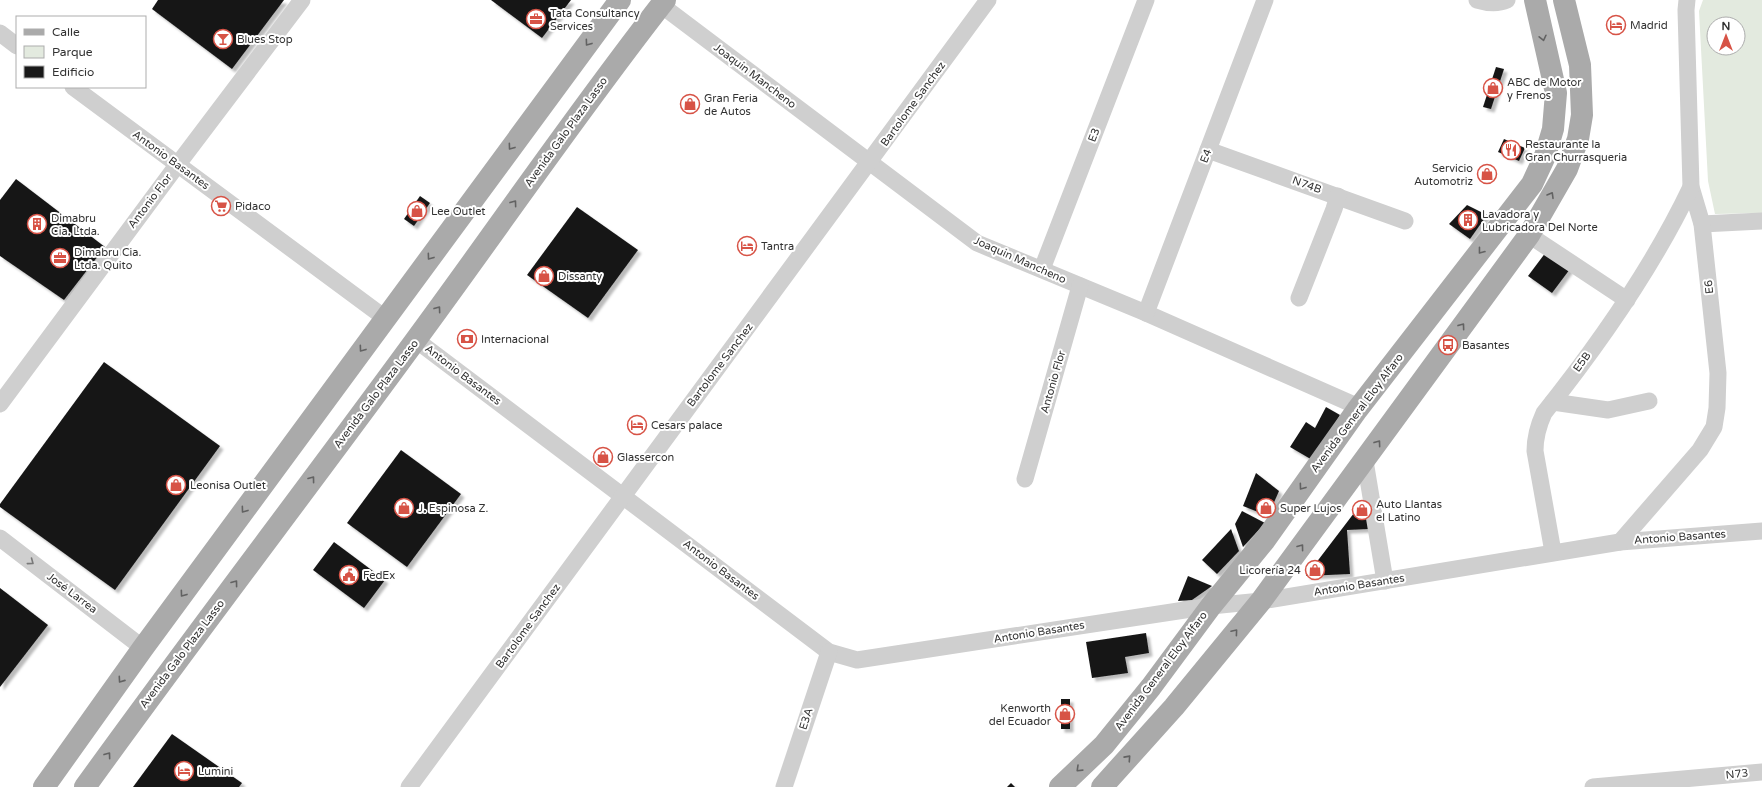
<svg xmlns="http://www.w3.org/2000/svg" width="1762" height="787" font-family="'Varela Round',sans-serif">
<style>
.green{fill:#e3eadf;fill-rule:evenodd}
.building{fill:#191919;filter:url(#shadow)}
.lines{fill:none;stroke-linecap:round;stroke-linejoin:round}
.street{stroke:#cfcfcf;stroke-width:17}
.primary{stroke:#aaa;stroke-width:22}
.oneway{stroke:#626262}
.oneway2{stroke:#797979}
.labels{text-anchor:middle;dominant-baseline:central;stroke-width:4;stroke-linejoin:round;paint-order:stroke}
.poi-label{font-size:11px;fill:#323232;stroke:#fff;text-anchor:start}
.street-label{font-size:11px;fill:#323232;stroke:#fff}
</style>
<defs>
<filter id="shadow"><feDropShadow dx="3.5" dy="3.5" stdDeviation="1" flood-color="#0004"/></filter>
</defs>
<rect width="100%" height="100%" fill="#fff"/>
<path class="green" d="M1703 0H1762V213L1715 214 1708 181 1699 11ZM1714 24H1738V48H1714Z"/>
<g class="building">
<polygon points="158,0 284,0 232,69 152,9"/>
<polygon points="491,0 571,0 542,38"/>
<polygon points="1496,67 1504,69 1491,109 1483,107"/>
<polygon points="1504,139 1525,148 1519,161 1498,152"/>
<polygon points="16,179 105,247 64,300 0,256 0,200"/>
<polygon points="420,196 430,203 414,226 404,219"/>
<polygon points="1467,205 1487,215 1470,239 1449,224"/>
<polygon points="577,207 638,250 588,318 527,275"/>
<polygon points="1546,252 1570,269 1552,293 1528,276"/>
<polygon points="104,362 220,446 115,590 0,507 0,504"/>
<polygon points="1326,407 1340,415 1314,461 1290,447 1306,422 1315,428"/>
<polygon points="401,450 461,494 407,567 347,523"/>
<polygon points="1256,473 1279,491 1268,516 1243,506"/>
<polygon points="1367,496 1369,529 1347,530 1350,574 1306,576"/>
<polygon points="1242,511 1265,523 1243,547 1235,524"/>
<polygon points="1231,529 1239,551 1217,574 1202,560"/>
<polygon points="334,542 385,580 364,608 313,570"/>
<polygon points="1188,576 1212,586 1192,600 1178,601"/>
<polygon points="0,588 48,625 0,687"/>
<polygon points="1146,633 1149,653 1125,657 1128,673 1092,678 1086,642"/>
<rect x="1061" y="699" width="9" height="30"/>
<polygon points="172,734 242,783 239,787 133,787"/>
<polygon points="1011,783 1015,787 1007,787"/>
</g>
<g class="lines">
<g class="street">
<path d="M1477 0C1487 3 1498 4 1507 0"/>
<polyline points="661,5 977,243 1146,313 1359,407"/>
<polyline points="0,33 17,46"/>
<polyline points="73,87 385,318"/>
<polyline points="1208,150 1405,221"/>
<polyline points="1702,224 1762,221"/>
<polyline points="1529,235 1627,300"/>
<polyline points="1042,269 1146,0"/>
<polyline points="1299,298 1334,209 1338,196"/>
<polyline points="1146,313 1265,0"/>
<polyline points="416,340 829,652 857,660 1211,606 1261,601 1620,542 1762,531"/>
<polyline points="1553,402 1608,410 1649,401"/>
<polyline points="0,404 178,164 302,0"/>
<polyline points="1365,461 1385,581"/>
<polyline points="1025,479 1080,286"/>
<polyline points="0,538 143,648"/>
<polyline points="1620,542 1700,450 1714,427 1717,408 1718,373 1702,224 1691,187 1686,10 1687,0"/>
<path d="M1553 552 1535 451C1535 437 1538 426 1544 413 1599 344 1653 267 1691 187"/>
<polyline points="409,787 988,0"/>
<polyline points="784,787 829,652"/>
<polyline points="1593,787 1762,772"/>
</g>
<g class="primary">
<polyline points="44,787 143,648 620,0"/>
<path d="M85 787C193 637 306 490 415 341 499 227 578 111 665 0"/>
<polyline points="1060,787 1104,745 1151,687 1211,606 1265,540 1357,410 1532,184 1545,156 1553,129 1556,93 1535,0"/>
<polyline points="1102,787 1174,707 1261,601 1529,235 1567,169 1578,139 1582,115 1580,65 1564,0"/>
</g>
</g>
<defs><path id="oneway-chevron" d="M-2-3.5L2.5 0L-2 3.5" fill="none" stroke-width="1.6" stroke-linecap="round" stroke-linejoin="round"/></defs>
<g class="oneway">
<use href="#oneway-chevron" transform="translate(1543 38) rotate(77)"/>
<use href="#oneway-chevron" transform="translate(588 43) rotate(126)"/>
<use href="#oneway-chevron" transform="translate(511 147) rotate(126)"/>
<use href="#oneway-chevron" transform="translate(1551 195) rotate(-60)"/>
<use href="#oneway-chevron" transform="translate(514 203) rotate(-54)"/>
<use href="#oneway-chevron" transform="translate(1481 251) rotate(128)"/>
<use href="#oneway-chevron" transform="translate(430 257) rotate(126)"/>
<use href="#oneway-chevron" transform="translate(438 309) rotate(-54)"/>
<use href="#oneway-chevron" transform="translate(1462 326) rotate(-54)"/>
<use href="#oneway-chevron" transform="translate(362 349) rotate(126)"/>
<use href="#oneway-chevron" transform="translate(1378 443) rotate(-54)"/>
<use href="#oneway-chevron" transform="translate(312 479) rotate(-53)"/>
<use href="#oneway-chevron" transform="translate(1302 487) rotate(126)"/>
<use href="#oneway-chevron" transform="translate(244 510) rotate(126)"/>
<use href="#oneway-chevron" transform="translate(1301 547) rotate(-53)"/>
<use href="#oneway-chevron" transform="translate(235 583) rotate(-53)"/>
<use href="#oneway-chevron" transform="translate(183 594) rotate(126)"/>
<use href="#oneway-chevron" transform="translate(1235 632) rotate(-50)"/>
<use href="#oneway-chevron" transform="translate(121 680) rotate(125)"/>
<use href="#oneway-chevron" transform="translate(108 755) rotate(-54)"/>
<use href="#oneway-chevron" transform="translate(1128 758) rotate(-48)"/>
<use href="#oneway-chevron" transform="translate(1079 769) rotate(136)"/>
</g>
<use class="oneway2" href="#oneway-chevron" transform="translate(31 562) rotate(37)"/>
<defs>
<g id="office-ring" transform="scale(1)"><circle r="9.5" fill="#fff" stroke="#d75346" stroke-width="1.5"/><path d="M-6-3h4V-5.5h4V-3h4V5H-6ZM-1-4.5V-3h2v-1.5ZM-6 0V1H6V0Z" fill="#d75346"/></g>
<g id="hotel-ring" transform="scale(1)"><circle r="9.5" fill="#fff" stroke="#d75346" stroke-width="1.5"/><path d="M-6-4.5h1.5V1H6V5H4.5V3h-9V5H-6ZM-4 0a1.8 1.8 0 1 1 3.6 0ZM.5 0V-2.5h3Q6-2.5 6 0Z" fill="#d75346"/></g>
<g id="bar-ring" transform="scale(1)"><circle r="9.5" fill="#fff" stroke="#d75346" stroke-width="1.5"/><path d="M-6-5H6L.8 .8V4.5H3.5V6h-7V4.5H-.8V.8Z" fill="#d75346"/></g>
<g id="shop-ring" transform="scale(1)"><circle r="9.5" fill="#fff" stroke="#d75346" stroke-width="1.5"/><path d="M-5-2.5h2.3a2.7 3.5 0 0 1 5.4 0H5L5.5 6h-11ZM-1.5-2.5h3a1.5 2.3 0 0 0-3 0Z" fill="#d75346"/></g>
<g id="restaurant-ring" transform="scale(1)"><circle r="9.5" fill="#fff" stroke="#d75346" stroke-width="1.5"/><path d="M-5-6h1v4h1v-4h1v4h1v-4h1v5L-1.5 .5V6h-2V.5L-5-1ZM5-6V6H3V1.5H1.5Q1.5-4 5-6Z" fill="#d75346"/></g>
<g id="supermarket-ring" transform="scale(1)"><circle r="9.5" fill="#fff" stroke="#d75346" stroke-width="1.5"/><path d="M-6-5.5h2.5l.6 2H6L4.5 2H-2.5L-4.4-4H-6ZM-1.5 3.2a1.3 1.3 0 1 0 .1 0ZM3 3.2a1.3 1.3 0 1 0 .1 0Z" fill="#d75346"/></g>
<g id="building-ring" transform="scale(1)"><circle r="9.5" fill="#fff" stroke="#d75346" stroke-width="1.5"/><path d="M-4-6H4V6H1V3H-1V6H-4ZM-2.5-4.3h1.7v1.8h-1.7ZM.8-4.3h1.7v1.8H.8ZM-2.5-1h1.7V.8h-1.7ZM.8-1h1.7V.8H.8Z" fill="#d75346"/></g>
<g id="bank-ring" transform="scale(1)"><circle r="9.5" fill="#fff" stroke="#d75346" stroke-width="1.5"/><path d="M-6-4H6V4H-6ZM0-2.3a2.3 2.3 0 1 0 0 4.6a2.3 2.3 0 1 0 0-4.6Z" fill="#d75346"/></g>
<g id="bus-ring" transform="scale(1)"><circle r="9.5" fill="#fff" stroke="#d75346" stroke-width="1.5"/><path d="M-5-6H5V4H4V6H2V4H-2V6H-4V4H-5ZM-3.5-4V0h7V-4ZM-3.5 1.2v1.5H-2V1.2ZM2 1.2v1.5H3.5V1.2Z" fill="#d75346"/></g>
<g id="civic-ring" transform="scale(1)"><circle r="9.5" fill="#fff" stroke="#d75346" stroke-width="1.5"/><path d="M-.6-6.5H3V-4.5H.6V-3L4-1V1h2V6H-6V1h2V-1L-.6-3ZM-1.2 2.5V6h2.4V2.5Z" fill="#d75346"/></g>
</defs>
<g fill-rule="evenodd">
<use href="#office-ring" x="536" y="19"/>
<use href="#hotel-ring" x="1616" y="25"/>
<use href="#bar-ring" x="223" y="39"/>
<use href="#shop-ring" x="1493" y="88"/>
<use href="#shop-ring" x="690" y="104"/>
<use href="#restaurant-ring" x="1511" y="150"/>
<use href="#shop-ring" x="1487" y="174"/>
<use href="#supermarket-ring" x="221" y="206"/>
<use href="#shop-ring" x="417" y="211"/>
<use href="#building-ring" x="1468" y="220"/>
<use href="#building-ring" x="37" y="224"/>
<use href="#hotel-ring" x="747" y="246"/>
<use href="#office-ring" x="60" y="258"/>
<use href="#shop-ring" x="544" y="276"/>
<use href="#bank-ring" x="467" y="339"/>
<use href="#bus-ring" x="1448" y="345"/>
<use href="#hotel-ring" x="637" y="425"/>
<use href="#shop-ring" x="603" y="457"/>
<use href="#shop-ring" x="176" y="485"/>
<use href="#shop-ring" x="404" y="508"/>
<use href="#shop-ring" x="1266" y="508"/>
<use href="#shop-ring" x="1362" y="510"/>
<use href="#shop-ring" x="1315" y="570"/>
<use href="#civic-ring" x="349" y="575"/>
<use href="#shop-ring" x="1065" y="714"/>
<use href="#hotel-ring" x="184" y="771"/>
</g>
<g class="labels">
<g class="poi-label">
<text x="550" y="13">Tata Consultancy<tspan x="550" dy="13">Services</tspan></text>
<text x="1630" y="25">Madrid</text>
<text x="237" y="39">Blues Stop</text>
<text x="1507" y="82">ABC de Motor<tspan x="1507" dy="13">y Frenos</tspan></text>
<text x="704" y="98">Gran Feria<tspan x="704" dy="13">de Autos</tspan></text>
<text x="1525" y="144">Restaurante la<tspan x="1525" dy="13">Gran Churrasqueria</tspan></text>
<text x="1473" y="168" text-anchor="end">Servicio<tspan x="1473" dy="13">Automotriz</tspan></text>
<text x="235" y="206">Pidaco</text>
<text x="431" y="211">Lee Outlet</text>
<text x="1482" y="214">Lavadora y<tspan x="1482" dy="13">Lubricadora Del Norte</tspan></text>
<text x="51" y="218">Dimabru<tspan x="51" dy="13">Cia. Ltda.</tspan></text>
<text x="761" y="246">Tantra</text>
<text x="74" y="252">Dimabru Cia.<tspan x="74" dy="13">Ltda. Quito</tspan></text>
<text x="558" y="276">Dissanty</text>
<text x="481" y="339">Internacional</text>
<text x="1462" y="345">Basantes</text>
<text x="651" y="425">Cesars palace</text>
<text x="617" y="457">Glassercon</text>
<text x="190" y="485">Leonisa Outlet</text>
<text x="1376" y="504">Auto Llantas<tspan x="1376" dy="13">el Latino</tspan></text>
<text x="418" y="508">J. Espinosa Z.</text>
<text x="1280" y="508">Super Lujos</text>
<text x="1301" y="570" text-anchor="end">Licorería 24</text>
<text x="363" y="575">FedEx</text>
<text x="1051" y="708" text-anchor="end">Kenworth<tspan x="1051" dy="13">del Ecuador</tspan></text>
<text x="198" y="771">Lumini</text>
</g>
<g class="street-label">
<text transform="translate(755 76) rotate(37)">Joaquin Mancheno</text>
<text transform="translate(913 104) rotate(-54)">Bartolome Sanchez</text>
<text transform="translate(566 132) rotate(-54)">Avenida Galo Plaza Lasso</text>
<text transform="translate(1094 135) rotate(-69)">E3</text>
<text transform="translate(1206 156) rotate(-69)">E4</text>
<text transform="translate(171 160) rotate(36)">Antonio Basantes</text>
<text transform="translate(1307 185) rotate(20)">N74B</text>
<text transform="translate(150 201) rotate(-53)">Antonio Flor</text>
<text transform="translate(1020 260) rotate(24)">Joaquin Mancheno</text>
<text transform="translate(1709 287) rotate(-96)">E6</text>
<text transform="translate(1582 362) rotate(-54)">E5B</text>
<text transform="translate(720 365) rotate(-53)">Bartolome Sanchez</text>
<text transform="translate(463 375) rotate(37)">Antonio Basantes</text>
<text transform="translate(1053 382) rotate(-74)">Antonio Flor</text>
<text transform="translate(376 394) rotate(-53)">Avenida Galo Plaza Lasso</text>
<text transform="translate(1357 413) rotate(-53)">Avenida General Eloy Alfaro</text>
<text transform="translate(1680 537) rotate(-4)">Antonio Basantes</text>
<text transform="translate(721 570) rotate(37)">Antonio Basantes</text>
<text transform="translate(1359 585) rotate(-9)">Antonio Basantes</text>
<text transform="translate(72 593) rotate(37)">José Larrea</text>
<text transform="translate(528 626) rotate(-54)">Bartolome Sanchez</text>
<text transform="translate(1039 632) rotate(-9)">Antonio Basantes</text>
<text transform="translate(182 654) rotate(-53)">Avenida Galo Plaza Lasso</text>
<text transform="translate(1161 671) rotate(-53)">Avenida General Eloy Alfaro</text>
<text transform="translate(806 719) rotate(-72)">E3A</text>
<text transform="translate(1737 774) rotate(-6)">N73</text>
</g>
</g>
<rect x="16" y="16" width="130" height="72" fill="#ffffff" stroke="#adadad"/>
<rect x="24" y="29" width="20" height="6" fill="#aaaaaa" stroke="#adadad"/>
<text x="52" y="36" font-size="12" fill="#323232">Calle</text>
<rect x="24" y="46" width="20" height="12" fill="#e3eadf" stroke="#adadad"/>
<text x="52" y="56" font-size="12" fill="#323232">Parque</text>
<rect x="24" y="66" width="20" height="12" fill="#191919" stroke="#adadad"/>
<text x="52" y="76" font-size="12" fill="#323232">Edificio</text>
<g transform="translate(1726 36)"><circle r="19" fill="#ffffff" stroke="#adadad"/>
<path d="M0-3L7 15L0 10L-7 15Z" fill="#d75346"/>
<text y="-6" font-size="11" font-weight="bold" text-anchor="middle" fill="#323232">N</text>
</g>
</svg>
